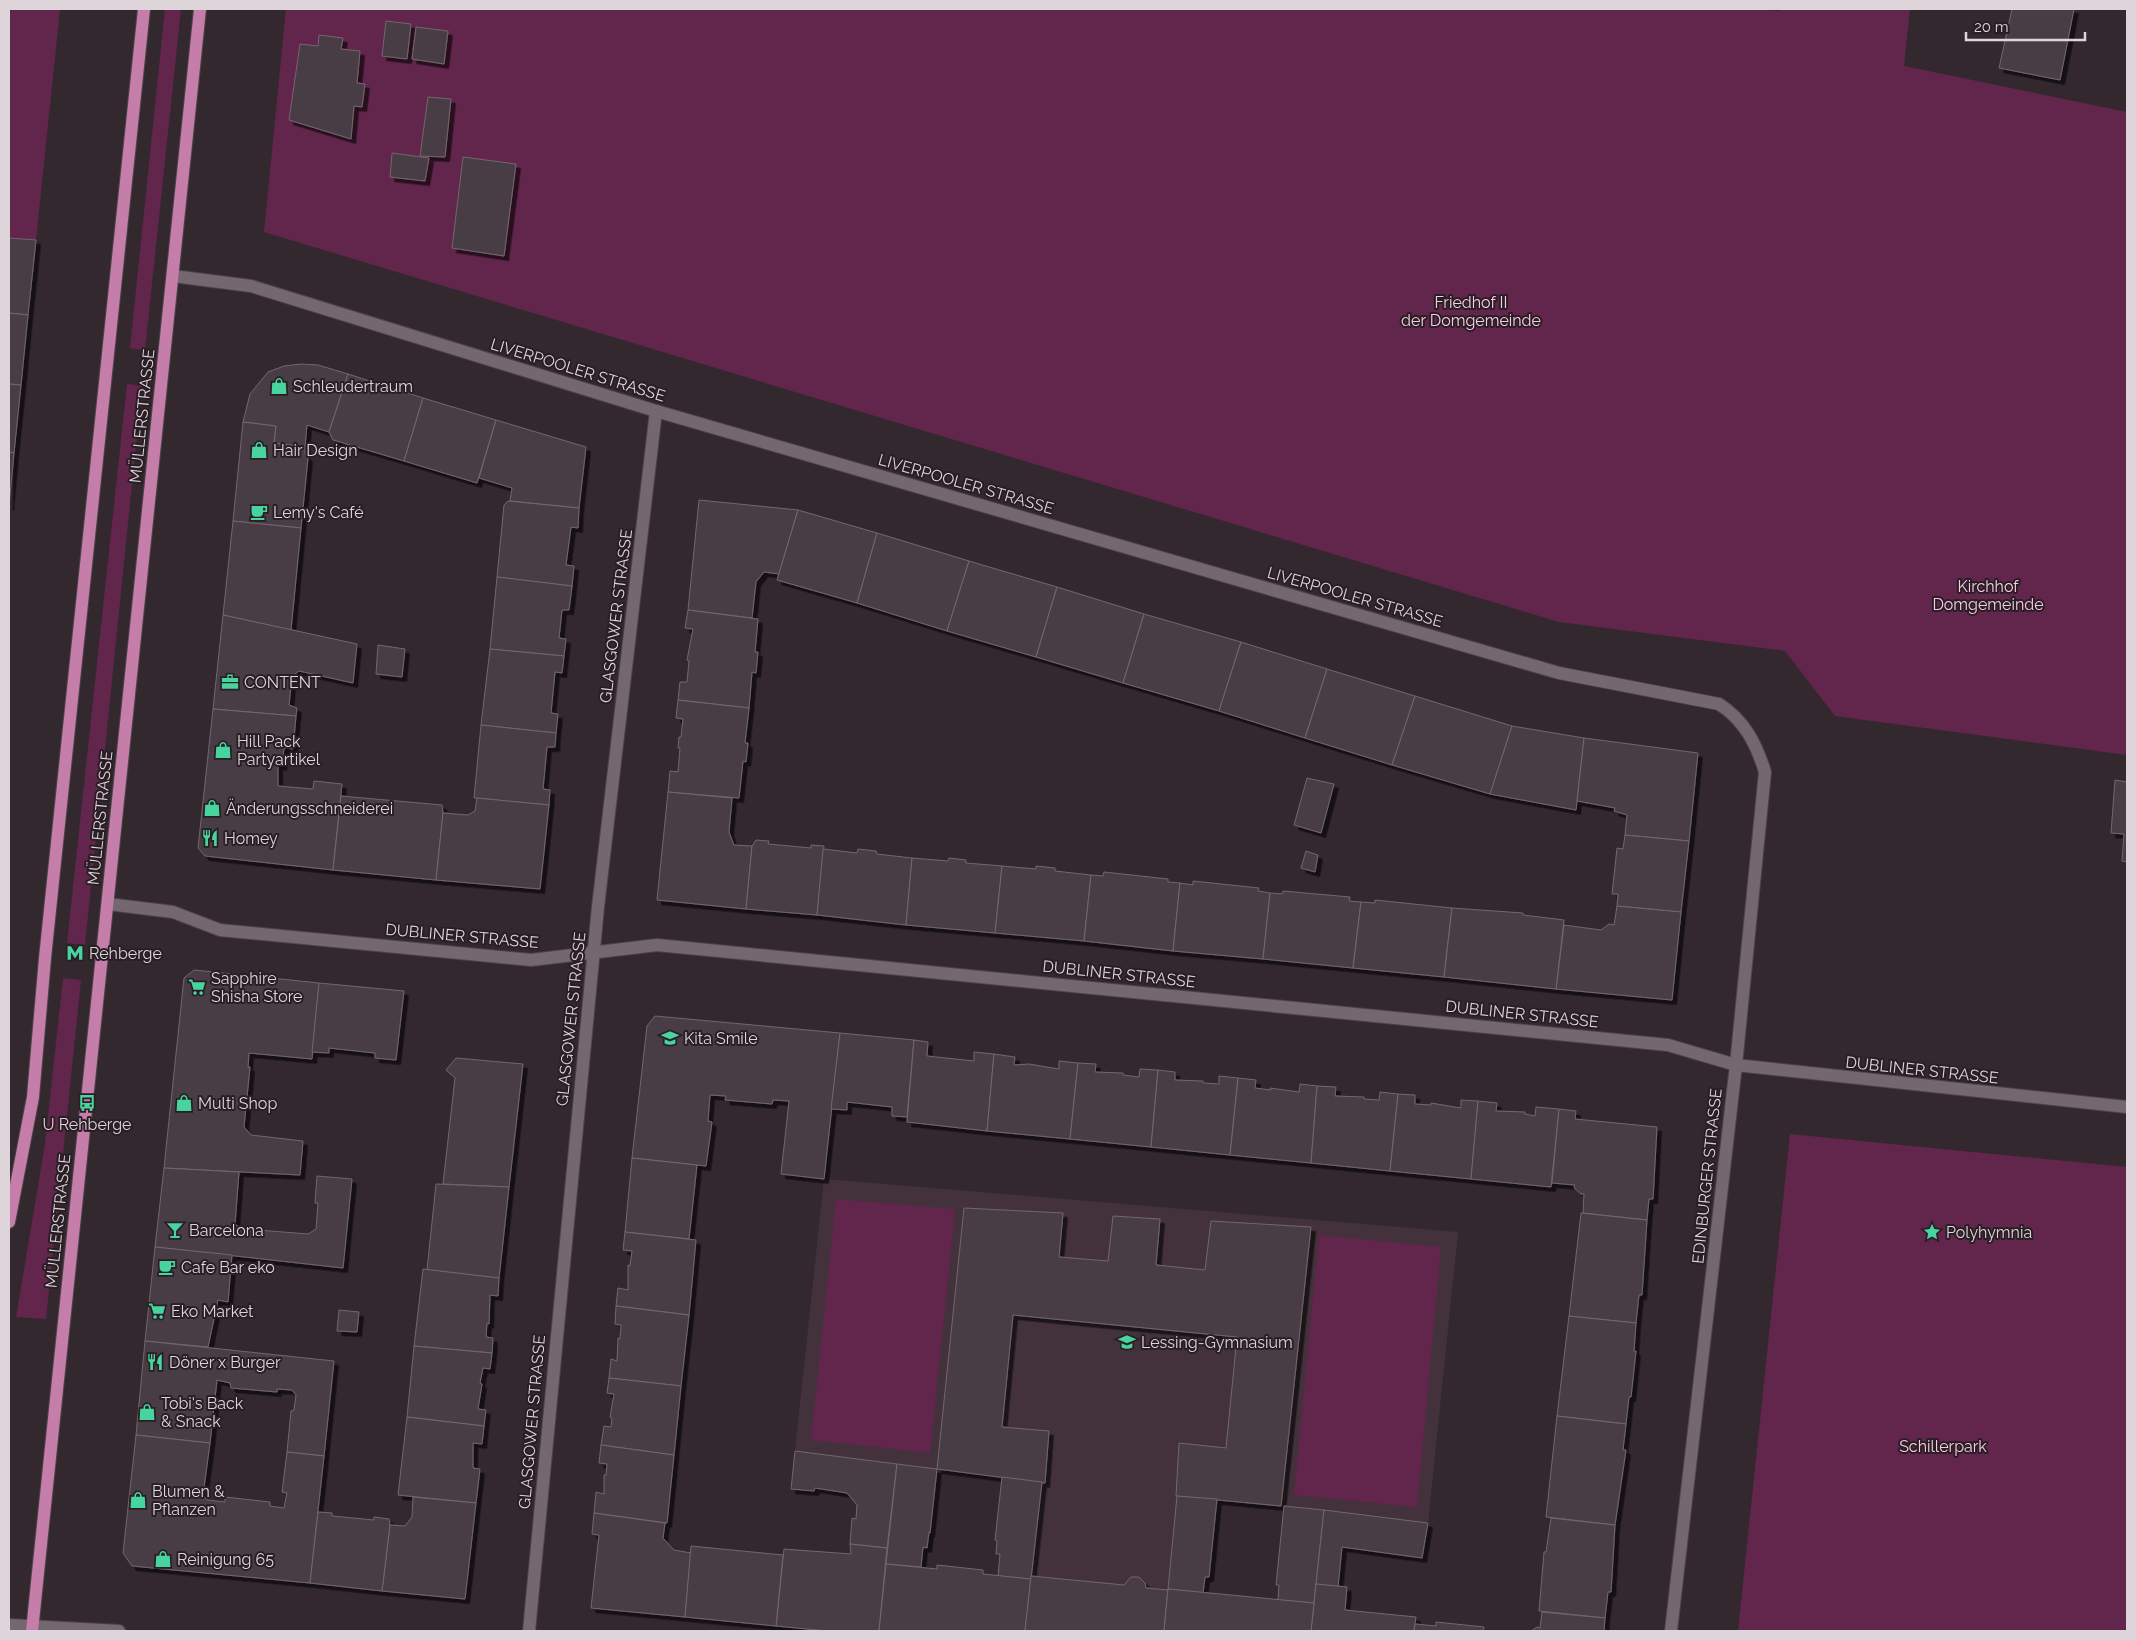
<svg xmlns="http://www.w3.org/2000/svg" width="2136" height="1640" font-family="Raleway,sans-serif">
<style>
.built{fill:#43323c}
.green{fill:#62254c}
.building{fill:#4a3d44;stroke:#73666d;filter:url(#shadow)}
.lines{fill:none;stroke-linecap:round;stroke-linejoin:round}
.minor-casing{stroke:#4d4449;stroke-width:14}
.primary-casing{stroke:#4d4449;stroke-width:14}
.minor{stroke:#75676f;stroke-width:12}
.primary{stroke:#c57da9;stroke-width:12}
.labels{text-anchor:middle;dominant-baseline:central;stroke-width:4;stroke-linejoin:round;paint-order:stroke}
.park-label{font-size:16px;fill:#f6cbe3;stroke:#2a1e25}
.street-label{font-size:16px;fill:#ddd5d9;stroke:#2a1e25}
.poi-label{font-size:16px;fill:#ddd5d9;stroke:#2a1e25;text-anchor:start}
</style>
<defs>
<filter id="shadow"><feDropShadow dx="4.5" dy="4.5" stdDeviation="0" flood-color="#0009"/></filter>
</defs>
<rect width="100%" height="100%" fill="#34282f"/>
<polygon class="built" points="824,1179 1458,1232 1428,1523 1177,1496 1164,1631 1025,1631 1042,1482 795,1451"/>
<g class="green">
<polygon points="9,9 60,9 36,240 9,238"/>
<polygon points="165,9 181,9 145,350 130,348"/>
<polygon points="286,9 1756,9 1779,11 1779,9 1910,9 1904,66 2127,112 2127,755 1835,716 1785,651 1559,622 264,232"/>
<polygon points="127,384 142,386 85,945 67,943"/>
<polygon points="63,978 81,980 46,1319 16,1317 45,1144"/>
<polygon points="1790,1134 2127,1167 2127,1631 1738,1631"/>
<polygon points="836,1199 955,1209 930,1453 811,1440"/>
<polygon points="1319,1235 1441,1247 1417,1507 1294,1495"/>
</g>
<g class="building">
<polygon points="2012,9 2074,9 2060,80 1999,68"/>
<polygon points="386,21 411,24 407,59 382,56"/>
<polygon points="416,27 448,31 444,64 412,59"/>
<polygon points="319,35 343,38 341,49 360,51 357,83 365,84 362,107 354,106 351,139 289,120 300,44 318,46"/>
<polygon points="428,97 451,99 445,157 420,156"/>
<polygon points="392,153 429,158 425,181 390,177"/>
<polygon points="463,157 516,164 504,256 452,248"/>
<polygon points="9,238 36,240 28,315 9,313"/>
<polygon points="9,313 28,315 21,385 9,384"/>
<polygon points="301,364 318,365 348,374 329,432 307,425 305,447 274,443 276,426 243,422 250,394 268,372 284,366"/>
<polygon points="348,374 423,398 404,461 333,440 329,432"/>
<polygon points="9,384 21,385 14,453 9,452"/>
<polygon points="423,398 496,420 477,483 404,461"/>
<polygon points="496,420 586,447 579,508 510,501 512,488 479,478"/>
<polygon points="243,422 276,426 274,443 305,447 305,454 308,458 301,528 233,521"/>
<polygon points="9,452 14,453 9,506"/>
<polygon points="699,500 798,510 779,574 764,572 756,582 752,618 688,610"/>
<polygon points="508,501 579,508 578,528 571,527 566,565 574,566 572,586 497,577 504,505"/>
<polygon points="798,510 877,533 857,603 777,580"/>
<polygon points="233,521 301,528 291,630 223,615"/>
<polygon points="877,533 969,561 947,631 857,603"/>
<polygon points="969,561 1057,587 1036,657 947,631"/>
<polygon points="497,577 572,586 569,610 562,610 559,638 566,639 564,656 490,649"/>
<polygon points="1057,587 1144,614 1123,683 1036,657"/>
<polygon points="688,610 758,619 755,652 758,652 756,673 752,672 749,708 678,700 680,682 687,682 689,661 687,660 693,629 685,628"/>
<polygon points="1144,614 1241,642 1219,711 1123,683"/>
<polygon points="223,615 357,644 353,683 299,671 292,676 289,705 297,708 296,716 213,709"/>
<polygon points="1241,642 1327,669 1305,738 1219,711"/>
<polygon points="378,645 405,649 402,677 376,674"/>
<polygon points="490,649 564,656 562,673 555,672 551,713 558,714 556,733 481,725"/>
<polygon points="1327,669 1415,696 1392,765 1305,738"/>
<polygon points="1415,696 1512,726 1490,794 1392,765"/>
<polygon points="678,700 749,708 745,743 748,743 746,762 743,761 739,798 668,792 670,771 678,772 680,748 678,748 679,737 681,737 683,719 676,718"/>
<polygon points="213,709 296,716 293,749 284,748 282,766 278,765 278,786 313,789 314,781 342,784 333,870 205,856 198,848"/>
<polygon points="481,725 556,733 555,747 547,747 543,789 550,790 549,805 474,798"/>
<polygon points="1512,726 1584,738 1576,810 1490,794"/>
<polygon points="1584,738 1698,753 1689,841 1625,835 1627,815 1614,811 1615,808 1577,801"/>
<polygon points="1307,778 1334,784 1321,833 1294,825"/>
<polygon points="2115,780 2127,782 2127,862 2122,861 2124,834 2111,833"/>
<polygon points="668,792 732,798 729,832 734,845 752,846 746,909 657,900"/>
<polygon points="341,796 442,805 443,813 436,880 333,870"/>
<polygon points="477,798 549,805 540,889 436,880 443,813 468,815 475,811"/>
<polygon points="1625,835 1689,841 1681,912 1617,906 1618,894 1612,894 1617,848 1623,849"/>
<polygon points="756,840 769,841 768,844 811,848 811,845 824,846 817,915 746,909 752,846"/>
<polygon points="823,849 857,853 858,849 876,851 877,854 912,858 906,925 817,915"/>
<polygon points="1306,851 1318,855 1315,872 1301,868"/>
<polygon points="912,858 948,861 949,858 966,860 966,863 1002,866 995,933 906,925"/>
<polygon points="1002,866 1036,869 1036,866 1055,868 1055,871 1091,875 1084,941 995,933"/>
<polygon points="1104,872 1168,879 1168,882 1180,883 1173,951 1084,941 1091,875 1103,876"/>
<polygon points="1193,881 1259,888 1258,891 1270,893 1263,959 1173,951 1180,883 1193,885"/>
<polygon points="1283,891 1350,897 1349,901 1361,902 1353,968 1263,959 1270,893 1282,894"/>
<polygon points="1375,900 1452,908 1444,977 1353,968 1361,902 1375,903"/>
<polygon points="1617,906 1681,912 1672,1000 1556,989 1564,925 1601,930 1609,924 1614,925"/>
<polygon points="1452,908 1523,913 1523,915 1564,920 1556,989 1444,977"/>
<polygon points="194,970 319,983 312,1059 249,1053 248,1067 250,1067 244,1127 251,1135 303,1141 300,1175 164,1168 184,978"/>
<polygon points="319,983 404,991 396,1060 375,1058 375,1053 329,1048 329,1053 312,1052"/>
<polygon points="655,1016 840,1033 824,1179 781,1174 789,1101 773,1100 772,1104 725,1100 726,1096 710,1095 708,1121 712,1122 706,1166 632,1158 647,1026"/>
<polygon points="840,1033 914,1040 907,1117 892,1116 892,1107 847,1102 847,1110 831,1109"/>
<polygon points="914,1040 928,1042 927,1056 974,1061 974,1052 994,1054 987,1131 907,1122"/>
<polygon points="994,1054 1015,1057 1014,1065 1029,1064 1059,1069 1059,1061 1078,1063 1070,1139 987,1131"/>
<polygon points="456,1058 523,1064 509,1187 443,1184 455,1078 446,1070"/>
<polygon points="1078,1063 1096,1064 1095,1072 1123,1073 1123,1075 1139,1077 1140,1069 1158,1070 1151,1147 1070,1139"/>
<polygon points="1158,1070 1175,1072 1175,1080 1203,1081 1203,1083 1219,1084 1219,1076 1238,1078 1230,1155 1151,1147"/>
<polygon points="1238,1078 1256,1080 1255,1088 1271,1090 1270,1088 1299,1092 1300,1084 1317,1086 1311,1163 1230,1155"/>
<polygon points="1317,1086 1336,1087 1335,1096 1364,1097 1364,1099 1379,1100 1380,1092 1398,1094 1390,1171 1311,1163"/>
<polygon points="1398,1094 1415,1095 1415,1104 1431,1105 1431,1103 1461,1108 1461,1100 1478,1101 1471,1179 1390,1171"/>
<polygon points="1478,1101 1497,1103 1496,1111 1525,1112 1525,1114 1535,1116 1536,1107 1559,1109 1551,1187 1471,1179"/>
<polygon points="1559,1109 1576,1111 1575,1119 1657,1127 1653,1199 1649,1199 1647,1220 1583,1213 1584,1194 1581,1194 1574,1188 1575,1185 1552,1183"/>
<polygon points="632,1158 697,1165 689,1239 625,1232"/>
<polygon points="164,1168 239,1172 235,1224 243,1230 257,1233 258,1230 308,1234 316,1229 318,1203 315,1203 317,1176 352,1179 343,1268 155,1247"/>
<polygon points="436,1184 509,1187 499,1278 427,1270"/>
<polygon points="964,1208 1063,1213 1059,1257 1108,1261 1113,1216 1160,1219 1156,1265 1205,1270 1211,1221 1311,1227 1281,1506 1176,1496 1179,1443 1226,1448 1237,1337 1013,1315 1002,1427 1049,1431 1045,1483 937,1469"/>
<polygon points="1581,1213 1647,1220 1642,1295 1639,1295 1636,1323 1569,1316"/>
<polygon points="625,1232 696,1240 689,1315 616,1306 618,1288 628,1290 628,1265 630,1266 632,1251 623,1250"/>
<polygon points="155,1247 232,1255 228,1302 218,1300 208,1347 145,1341"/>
<polygon points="423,1269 499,1278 498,1296 490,1295 489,1324 487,1323 486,1337 493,1338 492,1353 414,1346"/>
<polygon points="616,1306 689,1315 681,1386 609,1378 611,1359 617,1361 618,1338 620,1339 621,1325 615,1324"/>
<polygon points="339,1310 359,1312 357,1332 337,1331"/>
<polygon points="1569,1316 1636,1323 1634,1351 1636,1351 1631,1397 1629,1397 1626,1424 1557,1416"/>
<polygon points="145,1341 334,1361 324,1456 287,1452 291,1411 294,1410 296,1395 292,1390 277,1389 277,1392 231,1388 230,1383 217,1380 210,1443 136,1435"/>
<polygon points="414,1346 492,1353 490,1369 483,1368 480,1383 482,1384 478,1409 486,1410 484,1426 407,1417"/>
<polygon points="609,1378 681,1386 674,1455 601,1445 604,1426 611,1427 612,1418 610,1417 614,1394 607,1393"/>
<polygon points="1557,1416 1626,1424 1623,1450 1626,1450 1615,1525 1546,1517"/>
<polygon points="407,1417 484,1426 482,1444 473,1443 473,1468 480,1469 476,1503 398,1495"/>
<polygon points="136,1435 210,1443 203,1495 207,1500 225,1502 225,1497 270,1502 270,1506 284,1508 287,1493 282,1492 287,1452 324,1456 310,1583 132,1566 123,1553"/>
<polygon points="601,1445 674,1455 667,1523 594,1513 596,1492 604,1494 604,1475 606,1475 607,1464 599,1463"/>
<polygon points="795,1451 897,1464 887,1548 850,1544 852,1518 856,1519 857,1505 847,1493 815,1488 814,1491 791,1489"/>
<polygon points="897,1464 937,1469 930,1533 929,1532 927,1548 923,1547 921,1567 886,1564"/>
<polygon points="1002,1477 1042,1482 1031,1579 998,1576 1000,1554 996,1554 997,1541 995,1540"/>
<polygon points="1177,1496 1217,1499 1209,1577 1205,1577 1203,1593 1168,1589"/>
<polygon points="413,1497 476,1503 465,1599 382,1591 390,1525 405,1526 412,1517"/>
<polygon points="1284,1506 1324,1510 1314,1603 1278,1600 1279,1585 1276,1585"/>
<polygon points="1324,1510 1428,1523 1422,1558 1342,1547 1338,1587 1316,1584"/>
<polygon points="318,1512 332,1513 332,1516 374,1520 374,1517 389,1519 390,1525 382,1591 310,1583"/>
<polygon points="594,1513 665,1523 663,1538 674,1550 691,1553 685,1617 591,1608 599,1535 592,1534"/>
<polygon points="1551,1518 1615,1525 1611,1592 1608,1592 1605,1618 1539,1611 1544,1552 1546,1552"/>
<polygon points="850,1544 887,1548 879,1631 827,1631 776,1626 784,1549 851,1554"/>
<polygon points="691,1546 783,1555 776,1626 685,1617"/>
<polygon points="886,1564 937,1569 937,1565 983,1570 983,1574 1031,1579 1025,1631 879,1631"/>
<polygon points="1031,1576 1124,1585 1131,1577 1139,1577 1145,1583 1146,1588 1168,1590 1164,1631 1025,1631"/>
<polygon points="1316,1584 1347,1587 1345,1610 1416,1617 1414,1631 1311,1631"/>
<polygon points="1168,1589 1314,1603 1311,1631 1164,1631"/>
<polygon points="1542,1612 1605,1618 1604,1631 1531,1631 1537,1627 1540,1628"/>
<polygon points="1436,1622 1484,1627 1483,1631 1488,1631 1414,1631 1415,1624 1436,1626"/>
</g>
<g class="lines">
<g class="minor-casing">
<g id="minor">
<path d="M173 276 251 286 656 411 1559 673 1719 704C1744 720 1756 743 1765 772L1736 1065 1671 1631"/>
<polyline points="108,904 173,912 220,930 531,960 657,945 1668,1045 1736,1065 2127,1107"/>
<polyline points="9,1625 119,1631"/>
<polyline points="529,1631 598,907 656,411"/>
</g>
</g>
<g class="primary-casing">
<g id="primary">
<polyline points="9,1222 33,1097 45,958 144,9"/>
<polyline points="32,1631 200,9"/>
</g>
</g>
<use href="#minor" class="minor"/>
<use href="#primary" class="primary"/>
</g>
<defs>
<g id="shop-bare" transform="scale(1.35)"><path d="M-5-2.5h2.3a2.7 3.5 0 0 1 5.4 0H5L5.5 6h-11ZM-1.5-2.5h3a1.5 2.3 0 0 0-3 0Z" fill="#47d49e" stroke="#2a1e25" stroke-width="2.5" paint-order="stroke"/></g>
<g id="cafe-bare" transform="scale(1.35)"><path d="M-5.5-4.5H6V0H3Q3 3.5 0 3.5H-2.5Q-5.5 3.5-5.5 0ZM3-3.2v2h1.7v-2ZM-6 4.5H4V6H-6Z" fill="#47d49e" stroke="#2a1e25" stroke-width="2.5" paint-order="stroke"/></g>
<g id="office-bare" transform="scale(1.35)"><path d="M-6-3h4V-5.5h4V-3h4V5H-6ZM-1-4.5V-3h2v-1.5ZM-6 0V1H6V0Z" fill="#47d49e" stroke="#2a1e25" stroke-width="2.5" paint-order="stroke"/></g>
<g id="restaurant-bare" transform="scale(1.35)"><path d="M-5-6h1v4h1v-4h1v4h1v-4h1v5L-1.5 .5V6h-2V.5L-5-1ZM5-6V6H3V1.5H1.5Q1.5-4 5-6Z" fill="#47d49e" stroke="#2a1e25" stroke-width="2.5" paint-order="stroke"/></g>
<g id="metro-bare" transform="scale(1.35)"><path d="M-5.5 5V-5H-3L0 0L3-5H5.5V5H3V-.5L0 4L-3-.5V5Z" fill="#47d49e" stroke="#2a1e25" stroke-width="2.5" paint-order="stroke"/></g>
<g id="supermarket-bare" transform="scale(1.35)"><path d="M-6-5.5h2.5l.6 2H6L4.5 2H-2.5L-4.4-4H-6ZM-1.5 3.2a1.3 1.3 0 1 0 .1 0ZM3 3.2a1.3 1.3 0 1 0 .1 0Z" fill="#47d49e" stroke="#2a1e25" stroke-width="2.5" paint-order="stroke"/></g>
<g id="school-bare" transform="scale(1.35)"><path d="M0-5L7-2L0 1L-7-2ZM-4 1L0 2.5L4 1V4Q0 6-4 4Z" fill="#47d49e" stroke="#2a1e25" stroke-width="2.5" paint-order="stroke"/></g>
<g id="bus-bare" transform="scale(1.35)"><path d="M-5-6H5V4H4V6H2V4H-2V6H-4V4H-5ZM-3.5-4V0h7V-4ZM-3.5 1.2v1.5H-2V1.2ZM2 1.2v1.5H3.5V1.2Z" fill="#47d49e" stroke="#2a1e25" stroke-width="2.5" paint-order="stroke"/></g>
<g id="bar-bare" transform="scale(1.35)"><path d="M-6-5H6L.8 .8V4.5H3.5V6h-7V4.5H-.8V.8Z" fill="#47d49e" stroke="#2a1e25" stroke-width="2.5" paint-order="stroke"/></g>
<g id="sight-bare" transform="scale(1.35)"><path d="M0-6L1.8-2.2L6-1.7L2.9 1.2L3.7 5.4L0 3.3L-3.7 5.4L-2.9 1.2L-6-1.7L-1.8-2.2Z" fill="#47d49e" stroke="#2a1e25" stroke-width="2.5" paint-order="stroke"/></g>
</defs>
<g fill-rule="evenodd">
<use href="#shop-bare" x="279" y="386"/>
<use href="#shop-bare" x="259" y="450"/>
<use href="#cafe-bare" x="259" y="512"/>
<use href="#office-bare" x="230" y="682"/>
<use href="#shop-bare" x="223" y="750"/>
<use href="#shop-bare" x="212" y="808"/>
<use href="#restaurant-bare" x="210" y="838"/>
<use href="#metro-bare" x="75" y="953"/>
<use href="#supermarket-bare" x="197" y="987"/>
<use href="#school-bare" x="670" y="1038"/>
<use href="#bus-bare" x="87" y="1103"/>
<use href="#shop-bare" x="184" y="1103"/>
<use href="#bar-bare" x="175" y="1230"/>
<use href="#sight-bare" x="1932" y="1232"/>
<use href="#cafe-bare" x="167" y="1267"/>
<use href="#supermarket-bare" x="157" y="1311"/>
<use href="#school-bare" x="1127" y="1342"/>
<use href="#restaurant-bare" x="155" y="1362"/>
<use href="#shop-bare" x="147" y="1412"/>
<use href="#shop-bare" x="138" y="1500"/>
<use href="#shop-bare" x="163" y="1559"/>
</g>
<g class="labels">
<g class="park-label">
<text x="1471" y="302">Friedhof II<tspan x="1471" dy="18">der Domgemeinde</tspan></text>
<text x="1988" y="586">Kirchhof<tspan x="1988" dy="18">Domgemeinde</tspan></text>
<text x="1943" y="1446">Schillerpark</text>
</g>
<g class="street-label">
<text transform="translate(578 370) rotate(17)">LIVERPOOLER STRASSE</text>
<text transform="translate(142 416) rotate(-84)">MÜLLERSTRASSE</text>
<text transform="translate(966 484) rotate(16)">LIVERPOOLER STRASSE</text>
<text transform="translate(1355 597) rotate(16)">LIVERPOOLER STRASSE</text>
<text transform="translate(616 616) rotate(-83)">GLASGOWER STRASSE</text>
<text transform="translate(100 818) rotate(-84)">MÜLLERSTRASSE</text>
<text transform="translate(462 936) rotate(5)">DUBLINER STRASSE</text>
<text transform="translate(1119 974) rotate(6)">DUBLINER STRASSE</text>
<text transform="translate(1522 1014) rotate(6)">DUBLINER STRASSE</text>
<text transform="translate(571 1019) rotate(-84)">GLASGOWER STRASSE</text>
<text transform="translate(1922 1070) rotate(6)">DUBLINER STRASSE</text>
<text transform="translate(1707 1176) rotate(-84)">EDINBURGER STRASSE</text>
<text transform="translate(58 1221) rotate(-84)">MÜLLERSTRASSE</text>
<text transform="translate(532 1422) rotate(-85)">GLASGOWER STRASSE</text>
</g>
<g class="poi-label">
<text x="293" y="386">Schleudertraum</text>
<text x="273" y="450">Hair Design</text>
<text x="273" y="512">Lemy's Café</text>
<text x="244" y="682">CONTENT</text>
<text x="237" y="741">Hill Pack<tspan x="237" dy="18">Partyartikel</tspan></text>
<text x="226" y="808">Änderungsschneiderei</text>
<text x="224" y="838">Homey</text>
<text x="89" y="953">Rehberge</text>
<text x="211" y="978">Sapphire<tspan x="211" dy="18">Shisha Store</tspan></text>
<text x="684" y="1038">Kita Smile</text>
<text x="198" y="1103">Multi Shop</text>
<text x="87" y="1124" text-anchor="middle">U Rehberge</text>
<text x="189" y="1230">Barcelona</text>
<text x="1946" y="1232">Polyhymnia</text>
<text x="181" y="1267">Cafe Bar eko</text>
<text x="171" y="1311">Eko Market</text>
<text x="1141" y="1342">Lessing-Gymnasium</text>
<text x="169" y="1362">Döner x Burger</text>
<text x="161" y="1403">Tobi's Back<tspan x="161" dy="18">&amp; Snack</tspan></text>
<text x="152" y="1491">Blumen &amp;<tspan x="152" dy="18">Pflanzen</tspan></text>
<text x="177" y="1559">Reinigung 65</text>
</g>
</g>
<rect width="2136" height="1640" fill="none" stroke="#ddd5d9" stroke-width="20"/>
<path d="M1966 32v8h119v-8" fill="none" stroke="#ddd5d9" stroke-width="2.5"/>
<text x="1974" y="32" font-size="15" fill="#ddd5d9" stroke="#2a1e25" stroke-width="4" paint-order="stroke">20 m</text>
</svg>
